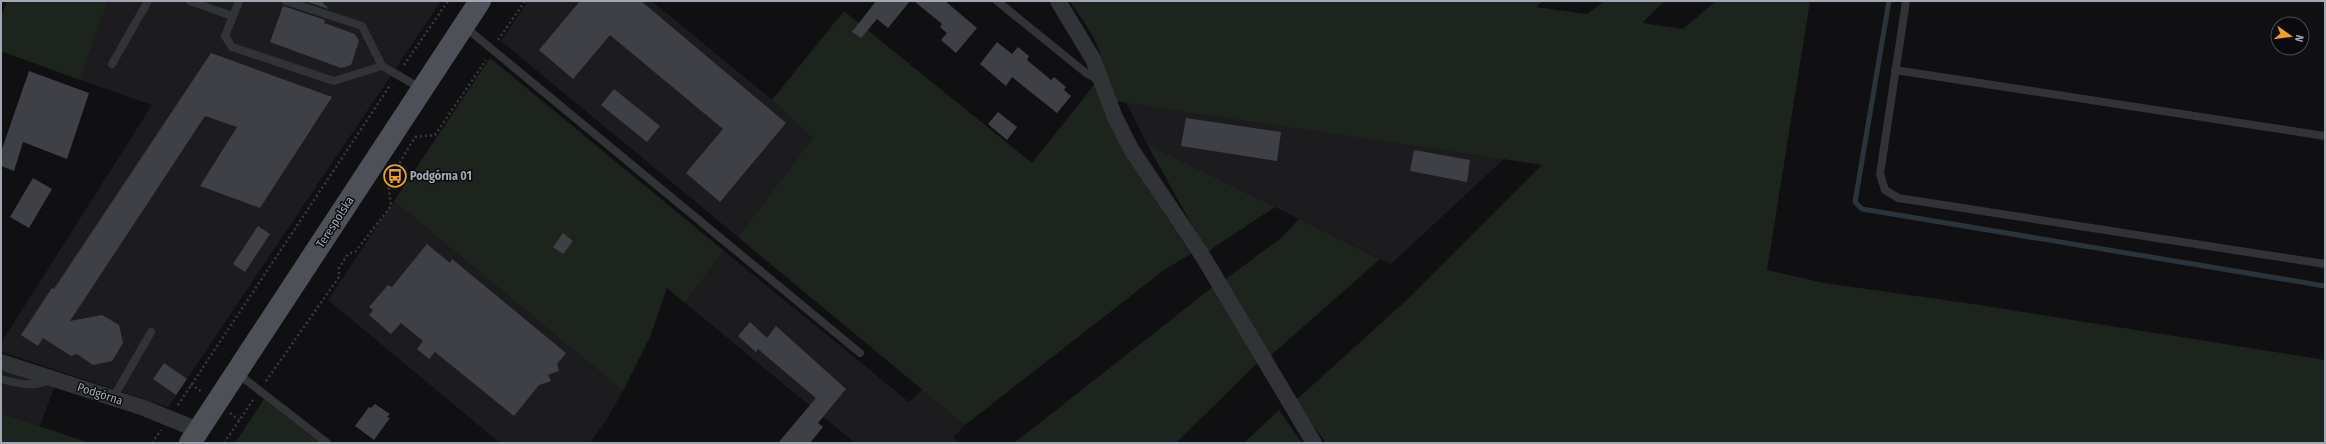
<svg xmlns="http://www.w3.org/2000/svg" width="2326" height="444" font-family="'Fira Sans Condensed',sans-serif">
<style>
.built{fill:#1c1c1f}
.green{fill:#1d241d}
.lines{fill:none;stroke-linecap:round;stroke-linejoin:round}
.stream{stroke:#2a343a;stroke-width:5}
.building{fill:#3f4045}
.path{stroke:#373a3e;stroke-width:2.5;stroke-dasharray:2 3;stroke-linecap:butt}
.lane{stroke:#313337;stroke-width:8}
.street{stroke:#313337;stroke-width:16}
.primary{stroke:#4d5056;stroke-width:22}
.labels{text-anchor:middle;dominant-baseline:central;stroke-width:3;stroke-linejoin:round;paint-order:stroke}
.poi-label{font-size:12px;font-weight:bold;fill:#a1a8b3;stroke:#0b0b0d;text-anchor:start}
.street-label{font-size:12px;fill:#a1a8b3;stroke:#0b0b0d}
</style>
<rect width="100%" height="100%" fill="#101012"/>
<g class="built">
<polygon points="108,1 441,1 168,407 2,352 1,343 152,105 80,80"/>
<polygon points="528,1 652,1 772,100 814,138 738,237 501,41"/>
<polygon points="1126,102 1504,159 1391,264 1147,144"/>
<polygon points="394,201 623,391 606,421 590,443 500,443 328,300"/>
<polygon points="724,251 909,402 923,389 965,425 953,437 959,443 855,443 685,303"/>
<polygon points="1,367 55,385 40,426 1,413"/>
</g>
<g class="green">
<polygon points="7,1 108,1 80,80 1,51 1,18"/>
<polygon points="1070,1 1543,1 1536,7 1587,14 1604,1 1665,1 1642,23 1683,29 1716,1 1810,1 1767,270 1824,283 1973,304 2325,360 2325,443 1326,443 1295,401 1409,298 1542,165 1114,101 1099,50 1093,36"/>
<polygon points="844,11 1032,163 1094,85 1139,175 1191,254 1164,270 965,425 738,237 813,138 772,100"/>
<polygon points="490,58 724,251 685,303 667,288 650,337 623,391 394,201"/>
<polygon points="1147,144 1275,207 1207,252"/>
<polygon points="1299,219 1380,259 1268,358 1223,281 1281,238"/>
<polygon points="1214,286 1258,362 1176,443 1014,443"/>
<polygon points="264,399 320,443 235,443"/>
<polygon points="1279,410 1302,443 1244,443"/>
<polygon points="1,413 89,443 1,443"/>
</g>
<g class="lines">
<polyline class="stream" points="1889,1 1855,202 1862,209 2325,286"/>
</g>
<g class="building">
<polygon points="304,1 321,1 329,9"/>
<polygon points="580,1 641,1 786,123 720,202 686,173 723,129 610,35 573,79 539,50"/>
<polygon points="876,1 910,1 888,28 877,19 861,38 852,32"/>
<polygon points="914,1 945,1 977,28 956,53 941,40 947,33 940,27 942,24"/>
<polygon points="283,6 325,20 324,23 355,34 359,41 351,65 341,68 270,42"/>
<polygon points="997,42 1012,54 1018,47 1029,56 1027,60 1051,80 1054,77 1066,87 1064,90 1071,96 1057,113 1012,77 1006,86 980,64"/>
<polygon points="211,53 332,97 260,208 200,186 237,127 205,116 70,321 102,315 119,325 123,343 112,361 93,365 77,354 71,356 43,338 38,346 21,335 52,288 54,289"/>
<polygon points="29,71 89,93 67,159 23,142 14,171 1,166 1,152"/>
<polygon points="614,89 660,126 647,142 601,105"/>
<polygon points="998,112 1017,127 1007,140 988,124"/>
<polygon points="1186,118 1281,132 1277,161 1181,146"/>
<polygon points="1414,150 1470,160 1467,182 1410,171"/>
<polygon points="33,178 52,189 29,228 10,217"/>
<polygon points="258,226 270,234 245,272 233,264"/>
<polygon points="563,233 573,241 563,254 553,247"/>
<polygon points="427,244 450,263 452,259 566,353 557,364 559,371 548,375 551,381 539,385 514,416 435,352 429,359 417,349 423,341 401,323 391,334 369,315 373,310 369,307 388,285 392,287"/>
<polygon points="750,322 767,338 776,326 846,389 818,423 823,427 810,443 778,443 816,398 758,349 756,352 738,336"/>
<polygon points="164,363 187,379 176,395 153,379"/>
<polygon points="375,404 390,414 387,417 390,418 374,440 355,426 369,407 371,408"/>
</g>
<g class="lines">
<g class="path">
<polyline points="498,40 525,1"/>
<polyline points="404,65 448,1"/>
<polyline points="266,381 339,277 339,268 348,254 355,252 391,206 388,182 415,137 435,135 486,60"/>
<polyline points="191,384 202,392"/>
<polyline points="178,405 391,84"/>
<polyline points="230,413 239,420"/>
<polyline points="152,443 161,430"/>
<polyline points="224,443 253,400"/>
</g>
<g class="lane">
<polyline points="190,1 232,16"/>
<polyline points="239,1 225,36 232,47 334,81 382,66"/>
<polyline points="286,1 362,26 382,66 422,89"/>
<polyline points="997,1 1086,73 1100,81"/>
<polyline points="1906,1 1880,174 1885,190 1898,198 2325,264"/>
<polyline points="465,27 860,353"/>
<polyline points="112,64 148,1"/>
<polyline points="1895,70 2325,136"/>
<polyline points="237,373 327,443"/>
<path d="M1 379C19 384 35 388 52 379"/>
<polyline points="113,398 151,332"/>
</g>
<g class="street">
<polyline points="1058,1 1093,59 1114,115 1131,149 1202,255 1314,443"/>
<polyline points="1,362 144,408 198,430"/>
</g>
<polyline class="primary" points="190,443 480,1"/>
</g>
<defs>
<g id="bus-ring" transform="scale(1.15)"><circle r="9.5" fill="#0b0b0d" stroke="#f19f29" stroke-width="1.5"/><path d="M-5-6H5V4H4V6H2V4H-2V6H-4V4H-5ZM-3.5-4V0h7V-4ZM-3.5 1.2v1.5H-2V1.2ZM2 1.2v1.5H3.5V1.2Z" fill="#f19f29"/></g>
</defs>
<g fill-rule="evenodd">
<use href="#bus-ring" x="395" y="176"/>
</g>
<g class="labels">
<g class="poi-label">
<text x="410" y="176">Podgórna 01</text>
</g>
<g class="street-label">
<text transform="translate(335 222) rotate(-57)">Terespolska</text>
<text transform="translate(100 394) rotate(18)">Podgórna</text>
</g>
</g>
<rect width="2326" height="444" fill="none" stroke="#a1a8b3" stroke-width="4"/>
<g transform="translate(2290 36) rotate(104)"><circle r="19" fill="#0b0b0d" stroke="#474a4f"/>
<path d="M0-3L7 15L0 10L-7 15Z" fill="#f19f29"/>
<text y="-6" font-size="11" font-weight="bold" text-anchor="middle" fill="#a1a8b3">N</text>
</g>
</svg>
